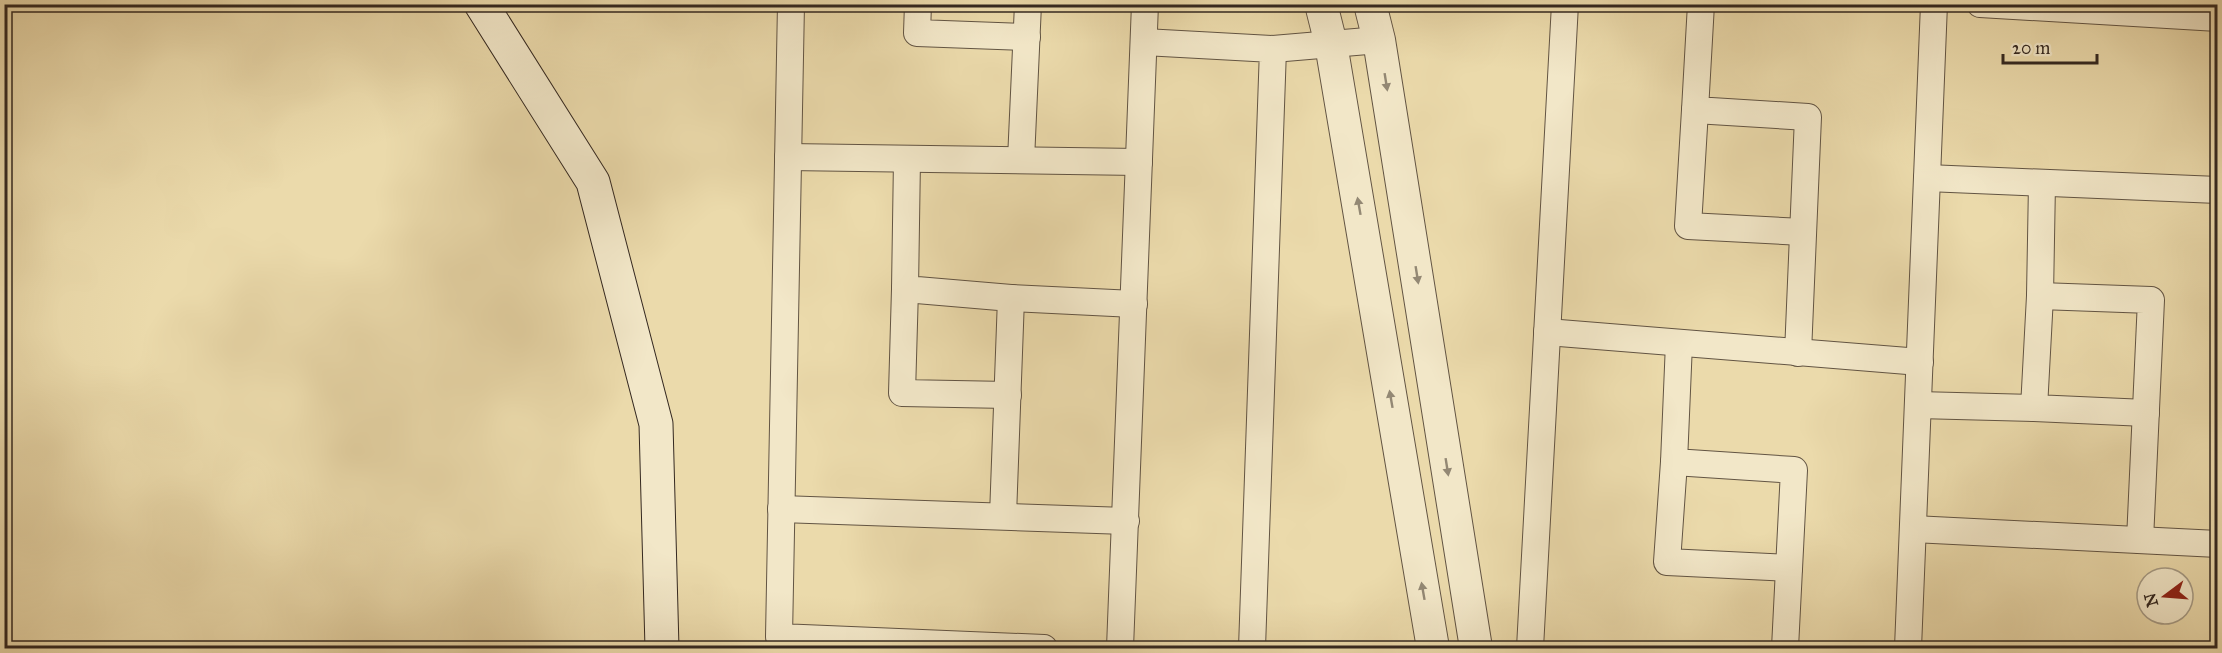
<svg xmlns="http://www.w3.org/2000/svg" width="2222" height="653" font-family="'IM FELL Great Primer',serif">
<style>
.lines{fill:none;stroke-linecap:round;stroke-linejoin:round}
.minor-casing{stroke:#625443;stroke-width:28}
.tertiary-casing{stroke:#625443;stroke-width:34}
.secondary-casing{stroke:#342820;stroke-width:35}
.minor{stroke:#f2e7c8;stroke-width:26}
.tertiary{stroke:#f2e7c8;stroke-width:32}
.secondary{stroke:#f2e7c8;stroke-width:33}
.oneway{fill:#938874}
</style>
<rect width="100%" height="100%" fill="#ebdaab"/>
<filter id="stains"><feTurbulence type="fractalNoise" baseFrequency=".00333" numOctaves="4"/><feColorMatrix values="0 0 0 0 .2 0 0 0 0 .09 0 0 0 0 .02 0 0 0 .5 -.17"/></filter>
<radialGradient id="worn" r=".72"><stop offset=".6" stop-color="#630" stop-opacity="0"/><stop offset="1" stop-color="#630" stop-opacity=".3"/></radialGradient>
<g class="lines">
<g class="minor-casing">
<g id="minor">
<polyline points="791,4 779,637 1044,648"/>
<polyline points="918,4 917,33 1027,37"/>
<polyline points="1701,4 1695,110 1808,117 1798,353"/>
<polyline points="1980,4 2218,18"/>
<polyline points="1144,42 1273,49 1252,648"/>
<polyline points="1273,49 1379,40"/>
<polyline points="1695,110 1688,226 1803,232"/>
<polyline points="788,157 1139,162"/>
<polyline points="907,159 905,289 1011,298 1003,516"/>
<polyline points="1021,160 1028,4"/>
<polyline points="1927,178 2218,190"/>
<polyline points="2042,183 2040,296 2151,300 2140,540"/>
<polyline points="905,289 902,393 1008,395"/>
<polyline points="2040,296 2034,408 2146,413"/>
<polyline points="1011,298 1134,304"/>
<polyline points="1547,332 1920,362"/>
<polyline points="1679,343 1674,462 1794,470 1785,648"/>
<polyline points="1918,405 2034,408"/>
<polyline points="1674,462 1667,562 1789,568"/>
<polyline points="781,509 1126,521"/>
<polyline points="1913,529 2218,544"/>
<polyline points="1120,648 1145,4"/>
<polyline points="1530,648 1565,4"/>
<polyline points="1908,648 1934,4"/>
</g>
</g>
<g class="tertiary-casing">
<g id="tertiary">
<polyline points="1321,4 1331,44 1433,648"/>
<polyline points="1370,4 1379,40 1476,648"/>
</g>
</g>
<g class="secondary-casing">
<polyline id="secondary" points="481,4 593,182 656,424 662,648"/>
</g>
<use href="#minor" class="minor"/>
<use href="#tertiary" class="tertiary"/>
<use href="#secondary" class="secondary"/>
</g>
<defs><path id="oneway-solid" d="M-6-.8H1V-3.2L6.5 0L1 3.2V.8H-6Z" transform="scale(1.5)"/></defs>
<g class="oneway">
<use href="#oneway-solid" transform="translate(1386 82) rotate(81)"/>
<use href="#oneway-solid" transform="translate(1359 206) rotate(-100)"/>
<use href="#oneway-solid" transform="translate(1417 275) rotate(81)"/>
<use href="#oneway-solid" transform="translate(1391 399) rotate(-100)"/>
<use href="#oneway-solid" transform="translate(1447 467) rotate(81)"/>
<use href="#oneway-solid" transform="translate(1423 591) rotate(-100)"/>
</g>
<rect width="2222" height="653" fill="none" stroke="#ebdaab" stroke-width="24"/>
<rect x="6" y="6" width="2210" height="641" fill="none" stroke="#342820" stroke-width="3"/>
<rect x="12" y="12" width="2198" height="629" fill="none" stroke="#342820" stroke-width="1.5"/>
<g transform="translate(2165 596) rotate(254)"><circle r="28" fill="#f2e7c8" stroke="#a69b85" stroke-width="1.5"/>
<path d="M0-4.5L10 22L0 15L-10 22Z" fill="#8f2418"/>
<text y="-9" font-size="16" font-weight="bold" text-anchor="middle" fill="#342820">N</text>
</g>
<path d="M2003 54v9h94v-9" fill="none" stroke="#342820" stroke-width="3"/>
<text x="2012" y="54" font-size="18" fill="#342820" stroke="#f2e7c8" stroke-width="4.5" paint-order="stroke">20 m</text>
<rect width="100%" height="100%" filter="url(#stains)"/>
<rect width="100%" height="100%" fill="url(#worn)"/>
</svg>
